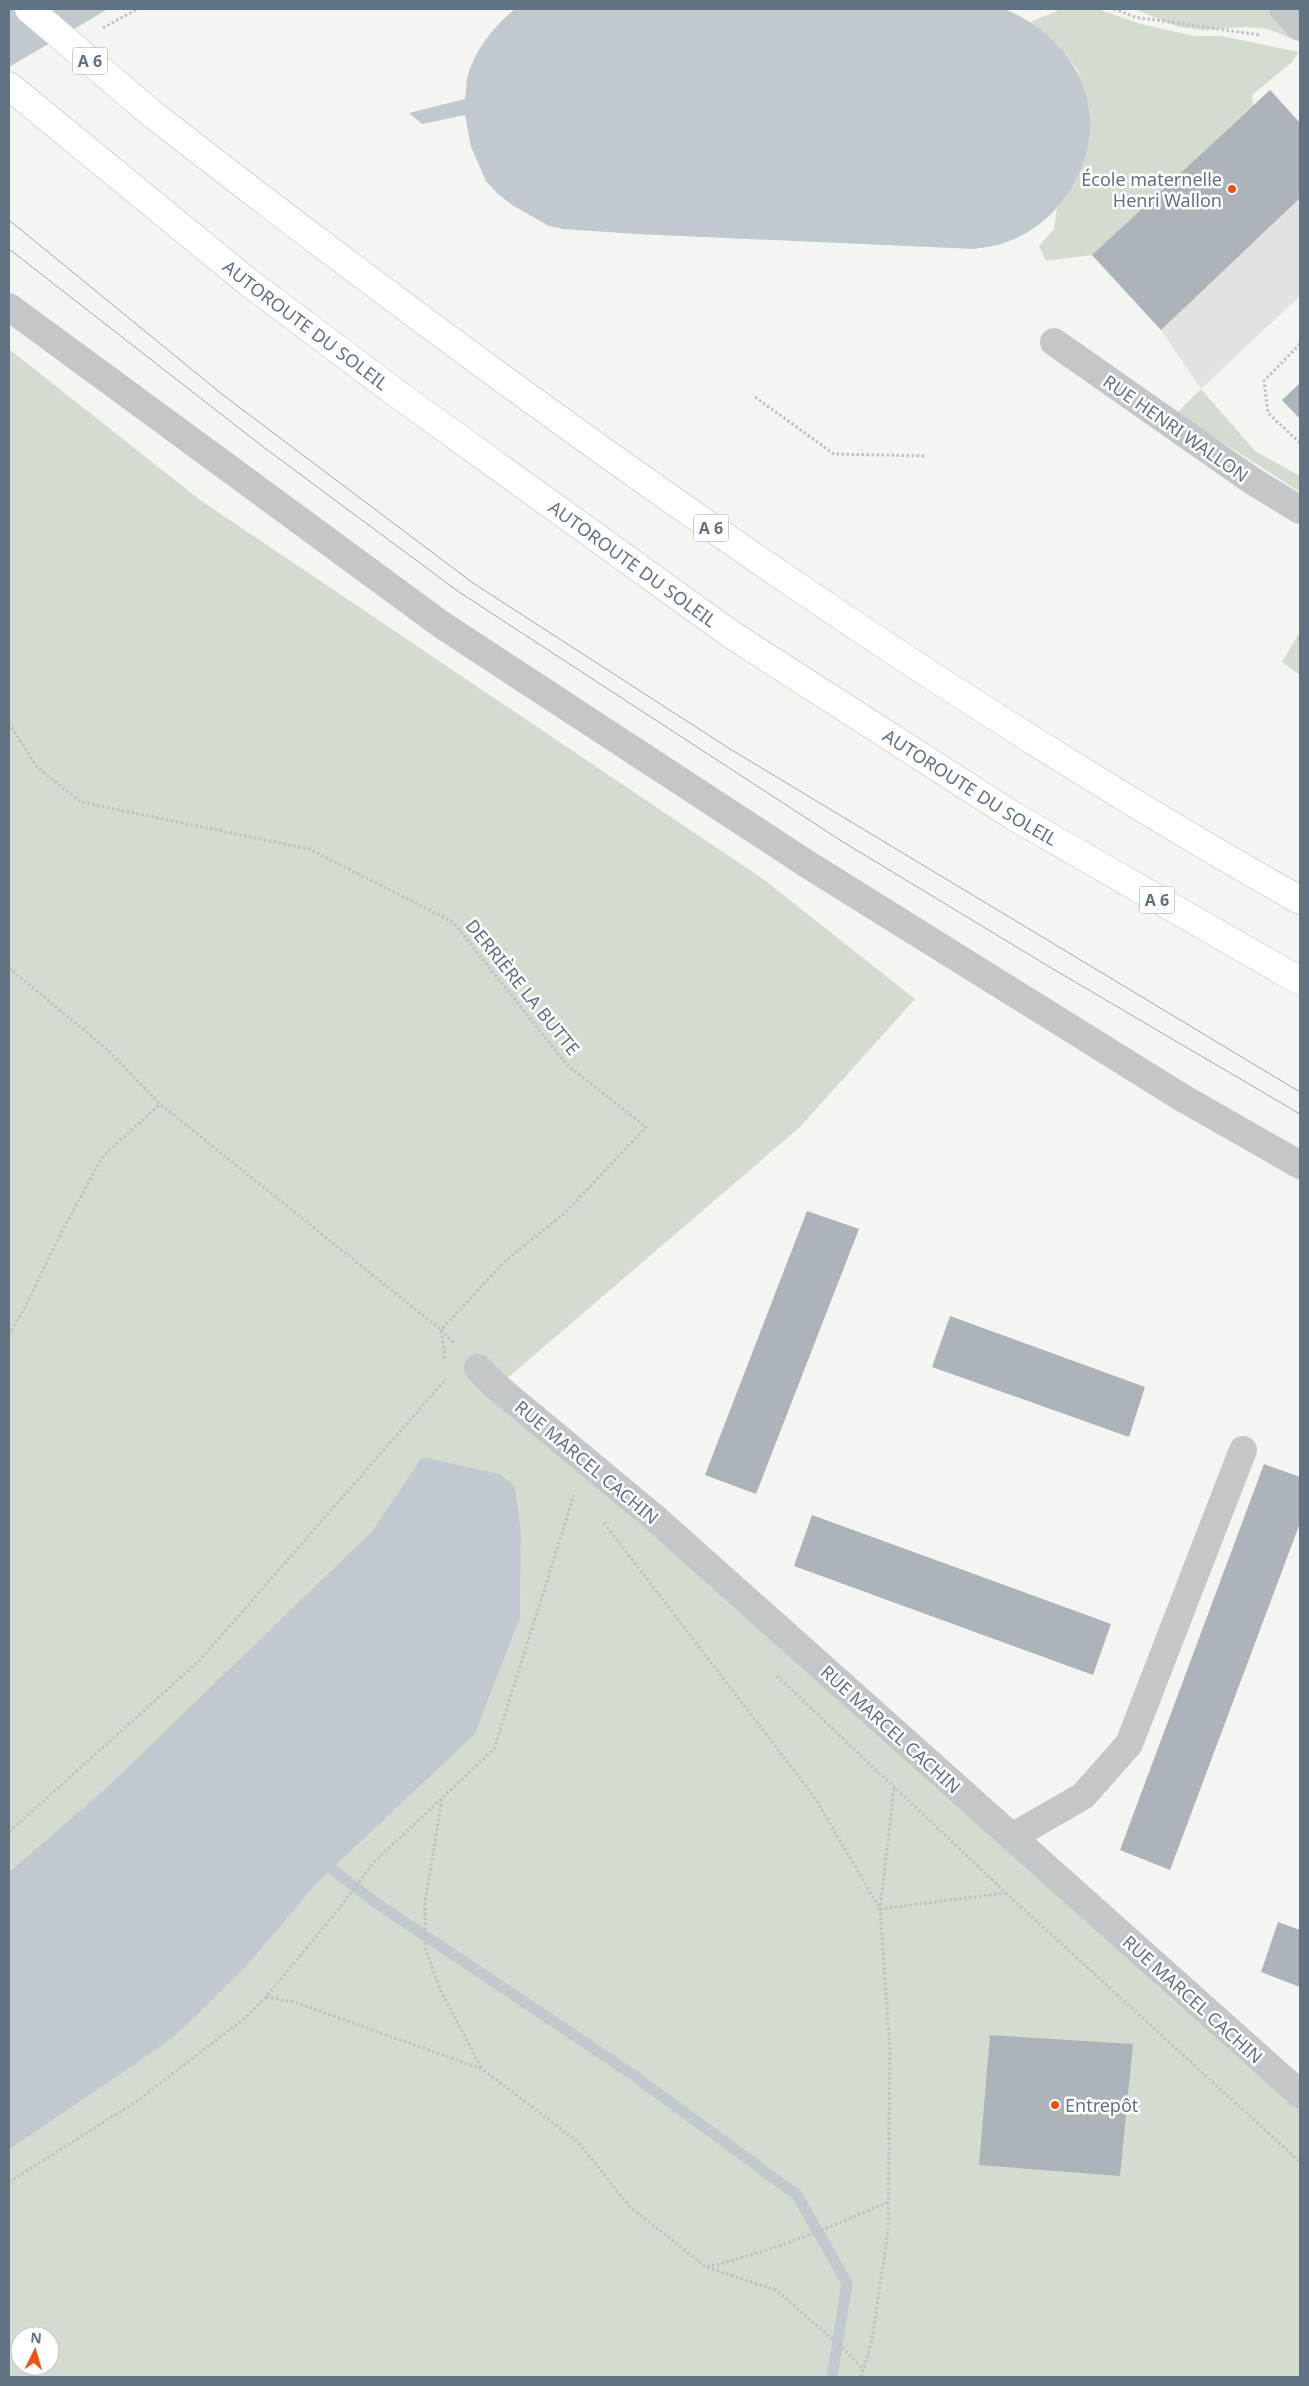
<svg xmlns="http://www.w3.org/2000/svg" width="1309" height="2386" font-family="'Noto Sans',sans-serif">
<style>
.built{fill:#e2e3e1}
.green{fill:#d4dcd0;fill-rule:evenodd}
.water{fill:#bfc9ce}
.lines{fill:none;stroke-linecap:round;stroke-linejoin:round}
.stream{stroke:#bfc9ce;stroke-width:11}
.building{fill:#acb4b9}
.highway-casing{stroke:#b8babd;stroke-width:29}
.path{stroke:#bfc0c2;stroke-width:3;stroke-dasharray:2.5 2.5;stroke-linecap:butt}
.minor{stroke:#c3c7ca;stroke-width:28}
.highway{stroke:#fff;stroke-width:28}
.tram{stroke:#a3a9af;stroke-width:1}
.highway-bridge-casing{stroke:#b8babd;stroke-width:29;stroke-linecap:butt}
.highway-bridge{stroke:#fff;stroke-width:28}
.poi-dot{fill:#f15213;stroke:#fff;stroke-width:2}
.labels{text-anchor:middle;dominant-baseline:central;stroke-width:5;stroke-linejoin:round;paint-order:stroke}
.shield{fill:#fff;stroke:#909ca8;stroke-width:1}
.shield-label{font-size:16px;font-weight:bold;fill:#617283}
.poi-label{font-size:18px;fill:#617283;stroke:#fff;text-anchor:end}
.street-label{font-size:18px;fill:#617283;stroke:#fff}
</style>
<rect width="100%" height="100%" fill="#f4f4f0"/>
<polygon class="built" points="1270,90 1300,123 1300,296 1201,389 1161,330 1092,255"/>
<g class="green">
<polygon points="1061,9 1098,9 1141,24 1194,36 1221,36 1299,52 1292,62 1252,95 1253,105 1092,255 1046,261 1039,246 1054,229 1057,208 1066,197 1088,103 1077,69 1058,45 1031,22"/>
<polygon points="1134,9 1273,9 1300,38 1300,42 1268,29 1245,27 1203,30 1179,27"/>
<path d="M9 349 200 500 763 879 915 999 800 1127 497 1387 1300 2094V2377H9V2150L173 2038 245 1968 317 1883 475 1734 520 1618 521 1531 515 1485 422 1457 372 1531 106 1788 9 1872ZM20 2336H50V2366H20Z"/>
<polygon points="1201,389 1255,451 1300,476 1300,492 1177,413"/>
<polygon points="1300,632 1300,675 1282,662"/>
</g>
<g class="water">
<polygon points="9,9 108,9 9,67"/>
<path d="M515 9H1004C1077 38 1115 115 1072 187 1057 212 1036 231 1007 242 997 246 985 247 974 249L636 234 563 229 549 226 512 205 498 194 486 181 471 147 465 115 422 124 409 113 465 99C466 92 466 86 467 79 473 52 494 26 515 9Z"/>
<polygon points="422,1457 499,1474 515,1486 521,1531 520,1618 475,1734 317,1883 245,1968 173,2038 9,2150 9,1872 106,1788 372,1531"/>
</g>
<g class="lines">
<polyline class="stream" points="332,1869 376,1903 636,2077 797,2195 847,2283 832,2377"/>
</g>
<g class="building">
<polygon points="1270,90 1300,123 1300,198 1161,330 1092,255"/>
<polygon points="1300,383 1300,419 1282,400"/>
<polygon points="807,1211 859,1229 756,1494 705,1475"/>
<polygon points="950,1316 1145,1387 1129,1437 932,1367"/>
<polygon points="1264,1464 1300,1477 1300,1523 1170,1870 1120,1850"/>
<polygon points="812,1515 1111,1624 1093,1675 794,1566"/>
<polygon points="1278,1922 1300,1930 1300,1987 1261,1972"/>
<polygon points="990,2035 1133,2044 1120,2176 979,2165"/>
</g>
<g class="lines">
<g class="highway-casing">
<g id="highway">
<path id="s1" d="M9 86 248 282 403 398 732 635 1015 817 1300 981"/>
<path d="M151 113C396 304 646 488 906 659 1035 743 1166 825 1300 900"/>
</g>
</g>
<g class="path">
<polyline points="1114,9 1135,17 1260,35"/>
<polyline points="103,28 137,9"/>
<polyline points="1300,344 1264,381 1268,413 1300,443"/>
<polyline points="755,397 834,454 925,456"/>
<polyline points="9,723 37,767 81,802 309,849 453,922 567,1065 646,1127 566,1212 505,1261 441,1330 455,1344"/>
<polyline points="9,968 108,1050 160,1104 441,1330 445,1358"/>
<polyline points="9,1335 25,1307 60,1235 103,1156 160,1104"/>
<polyline points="604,1523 815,1798 880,1909 1005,1893"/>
<polyline points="777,1676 1006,1893 1300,2162"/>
<polyline points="442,1799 425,1902 426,1951 441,1991 482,2069"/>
<polyline points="9,1832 199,1661 446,1379"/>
<polyline points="266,1997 294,2002 482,2069 578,2142 630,2207 706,2267 776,2290 845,2350 863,2370"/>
<polyline points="9,2182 137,2101 245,2018 266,1997 337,1911 374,1862 494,1749 574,1495"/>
<path d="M707 2267C770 2252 829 2228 888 2202"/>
<polyline points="861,2377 872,2340 888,2231 890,2050 880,1909 894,1788"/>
</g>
<g class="minor">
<polyline points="1283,9 1300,27"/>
<polyline points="9,307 442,625 807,864 1181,1097 1300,1165"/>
<polyline points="1054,342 1251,480 1300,510"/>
<polyline points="478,1368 497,1387 656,1519 1300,2094"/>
<polyline points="1012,1837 1083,1796 1129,1744 1243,1450"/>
</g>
<use href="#highway" class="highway"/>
<g class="tram">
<polyline points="9,220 223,395 473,583 730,749 1300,1092"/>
<polyline points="9,249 262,446 459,592 843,842 1053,969 1300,1114"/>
</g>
<g class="highway-bridge-casing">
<polyline id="highway-bridge" points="29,9 151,113"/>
</g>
<use href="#highway-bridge" class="highway-bridge"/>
</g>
<g class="poi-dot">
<circle cx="1232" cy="189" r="5"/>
<circle cx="1055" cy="2105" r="5"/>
</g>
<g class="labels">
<g class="shield">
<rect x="72.5" y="47.5" width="35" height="27" rx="4"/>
<rect x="693.5" y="514.5" width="35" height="27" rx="4"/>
<rect x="1139.5" y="886.5" width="35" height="27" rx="4"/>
</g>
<g class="shield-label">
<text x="90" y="61">A 6</text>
<text x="711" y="528">A 6</text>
<text x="1157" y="900">A 6</text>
</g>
<g class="poi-label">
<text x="1222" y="179">École maternelle<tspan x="1222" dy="21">Henri Wallon</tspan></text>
<text x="1065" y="2105" text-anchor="start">Entrepôt</text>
</g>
<g class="street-label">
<text stroke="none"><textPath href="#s1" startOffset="381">AUTOROUTE DU SOLEIL</textPath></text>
<text transform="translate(1176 428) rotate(35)">RUE HENRI WALLON</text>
<text stroke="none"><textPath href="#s1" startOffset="786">AUTOROUTE DU SOLEIL</textPath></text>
<text stroke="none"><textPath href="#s1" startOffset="1191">AUTOROUTE DU SOLEIL</textPath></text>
<text transform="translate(523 987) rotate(51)">DERRIÈRE LA BUTTE</text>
<text transform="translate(587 1462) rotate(40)">RUE MARCEL CACHIN</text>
<text transform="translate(891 1729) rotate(42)">RUE MARCEL CACHIN</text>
<text transform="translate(1193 1999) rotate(42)">RUE MARCEL CACHIN</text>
</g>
</g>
<rect width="1309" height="2386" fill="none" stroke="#617283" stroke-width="20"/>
<g transform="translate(35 2351) rotate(5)"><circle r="24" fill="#ffffff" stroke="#c0c7cd"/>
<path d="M0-4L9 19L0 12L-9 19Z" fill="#f15213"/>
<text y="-8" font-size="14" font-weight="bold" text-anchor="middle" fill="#617283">N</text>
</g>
</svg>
